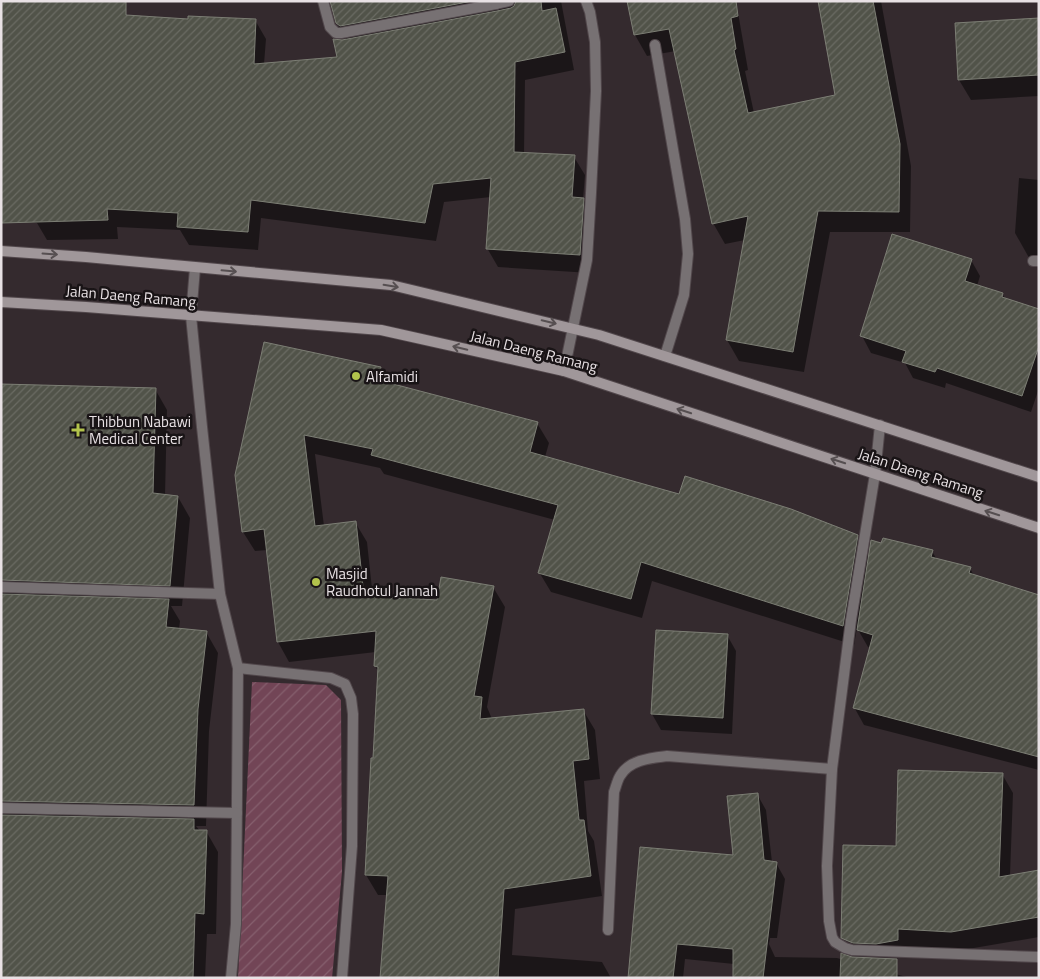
<svg xmlns="http://www.w3.org/2000/svg" width="1040" height="979" font-family="'Titillium Web',sans-serif">
<style>
.garden{fill:url(#garden-furrows)}
.shadow{fill:#0007}
.building{fill:url(#building-hatch);stroke:#7c7e74}
.lines{fill:none;stroke-linecap:round;stroke-linejoin:round}
.minor-casing{stroke:#51474b;stroke-width:12}
.secondary-casing{stroke:#51474b;stroke-width:12}
.minor{stroke:#777173;stroke-width:10}
.secondary{stroke:#a0979a;stroke-width:10}
.oneway{stroke:#564f51}
.poi-dot{fill:#b2c34c;stroke:#191416;stroke-width:2}
.labels{text-anchor:middle;dominant-baseline:central;stroke-width:5;stroke-linejoin:round;paint-order:stroke}
.street-label{font-size:15px;fill:#e8e1e4;stroke:#191416}
.poi-label{font-size:15px;fill:#e8e1e4;stroke:#191416;text-anchor:start}
</style>
<defs>
<pattern id="garden-furrows" width="10" height="10" patternUnits="userSpaceOnUse" patternTransform="scale(1.25)"><rect width="10" height="10" fill="#724556"/><path d="M-1 1l2-2M0 10L10 0M9 11l2-2" fill="none" stroke="#86606e"/></pattern>
<pattern id="building-hatch" width="6" height="6" patternUnits="userSpaceOnUse" patternTransform="scale(1.25)"><rect width="6" height="6" fill="#515349"/><path d="M-1 1l2-2M0 6l6-6M5 7l2-2" fill="none" stroke="#6a6b63"/></pattern>
</defs>
<rect width="100%" height="100%" fill="#342a2e"/>
<polygon class="garden" points="252,682 326,685 341,700 342,872 332,978 238,978"/>
<g class="shadow">
<polygon points="330,1 561,1 574,70 525,80 524,154 574,157 585,175 583,199 594,217 590,273 498,267 487,248 491,197 444,202 436,241 261,218 258,250 189,245 180,230 117,227 118,239 47,240 37,223 1,221 189,20 255,20 266,39 264,64 338,58 347,40 337,23"/>
<polygon points="629,1 736,1 748,70 745,71 754,113 836,96 819,1 881,1 911,166 910,232 830,232 804,372 739,361 727,340 745,240 725,244 713,223 676,51 647,56 635,35"/>
<polygon points="1039,19 1039,96 971,100 959,80"/>
<polygon points="1019,178 1039,180 1039,263 1032,263 1015,233"/>
<polygon points="971,260 980,276 977,286 1002,294 1006,299 1039,311 1039,388 1031,412 946,383 945,388 913,378 905,363 871,353 862,336"/>
<polygon points="380,368 389,384 537,423 549,443 545,457 680,496 857,536 870,557 882,545 932,551 937,560 970,568 974,576 1039,596 1039,770 864,725 854,707 871,648 868,647 857,628 854,645 652,581 642,618 551,592 539,572 555,520 384,474 380,468 315,454 324,526 355,522 367,542 373,598 438,602 493,587 505,607 487,707 492,719 583,710 595,730 600,779 584,781 588,831 594,841 602,896 515,909 512,955 602,962 611,978 382,978 388,895 378,895 366,875 379,673 375,666 376,652 289,662 278,642 268,550 255,551 243,532 236,476"/>
<polygon points="1,385 155,389 167,410 165,496 178,497 190,518 182,606 171,606 180,621 179,629 206,632 218,653 209,731 206,826 196,826 200,831 206,831 218,852 216,934 207,934 205,978 1,978"/>
<polygon points="727,635 736,651 732,734 661,730 652,714"/>
<polygon points="1002,774 1013,793 1010,876 1039,871 1039,937 962,950 853,945 842,926"/>
<polygon points="757,794 766,810 772,862 776,863 785,879 777,938 770,938 769,944 775,957 837,958 910,978 734,978 734,964 685,959 683,978 630,978 735,857"/>
</g>
<g class="building">
<polygon points="1,1 126,1 126,15 188,19 188,16 256,19 254,64 337,57 333,39 342,40 497,11 511,8 514,6 516,1 541,1 542,11 556,8 565,52 515,62 514,152 575,155 572,197 584,198 580,255 486,249 491,178 433,184 425,223 251,200 248,232 177,227 178,213 107,209 108,220 1,223"/>
<polygon points="330,1 473,1 340,26 336,23"/>
<polygon points="627,1 736,1 738,16 731,18 736,49 734,50 748,113 835,95 818,1 873,1 900,144 899,212 818,211 793,352 726,340 748,216 712,224 669,29 634,35"/>
<polygon points="1039,18 1039,75 958,80 955,23"/>
<polygon points="892,234 972,259 965,281 1003,293 1002,297 1039,309 1039,346 1022,396 937,368 935,372 902,362 906,351 860,336"/>
<polygon points="264,342 381,367 378,380 538,422 530,452 679,494 685,476 791,509 858,535 843,626 641,562 631,599 538,573 558,505 371,455 373,449 304,435 315,526 356,521 364,596 437,600 441,577 494,586 474,696 482,697 480,719 584,709 589,759 573,761 579,820 584,820 591,876 504,889 498,978 380,978 388,876 365,875 371,758 373,758 378,667 374,666 376,631 277,642 264,529 242,532 235,475"/>
<polygon points="1,384 156,388 153,493 178,496 170,586 1,580"/>
<polygon points="883,538 933,550 931,557 971,567 969,573 1039,595 1039,757 853,708 873,635 857,630 871,540 881,543"/>
<polygon points="1,594 169,599 166,627 207,631 198,709 194,805 1,801"/>
<polygon points="656,630 728,634 723,718 651,714"/>
<polygon points="898,770 1003,773 999,877 1039,870 1039,917 951,932 898,929 898,940 876,944 853,943 841,938 843,845 896,846"/>
<polygon points="758,793 764,860 777,862 763,978 733,978 733,949 677,944 673,978 628,978 640,847 733,855 727,796"/>
<polygon points="1,815 194,819 194,830 207,830 204,914 195,913 193,978 1,978"/>
<polygon points="841,953 852,957 897,959 897,978 840,978"/>
</g>
<g class="lines">
<g class="minor-casing">
<g id="minor">
<polyline points="323,1 330,27 336,33 341,33 496,4"/>
<polyline points="495,1 496,4 509,1"/>
<polyline points="655,45 685,219 688,254 684,295 665,356"/>
<polyline points="1033,261 1039,261"/>
<polyline points="195,268 191,316 202,427 220,594 238,668 236,924 231,978"/>
<polyline points="564,371 587,260 591,193 596,91 595,42 590,12 586,1"/>
<polyline points="880,425 875,474 851,620 832,769 827,866 829,921 832,937 835,942 845,948 852,950 1039,957"/>
<polyline points="1,587 220,594"/>
<polyline points="238,668 331,678 345,684 351,698 353,714 352,846 342,978"/>
<polyline points="1,808 237,813"/>
<path d="M608 930 614 792C616 787 617 781 620 776 629 760 650 758 667 756L832 769"/>
</g>
</g>
<g class="secondary-casing">
<g id="secondary">
<polyline points="1,251 86,257 391,285 599,335 1039,477"/>
<polyline points="1,302 86,307 381,330 564,371 1039,528"/>
</g>
</g>
<use href="#minor" class="minor"/>
<use href="#secondary" class="secondary"/>
</g>
<defs><path id="oneway-shaft" d="M-6 0H5M1.5-3L5.5 0L1.5 3" fill="none" stroke-width="1.6" stroke-linecap="round" stroke-linejoin="round" transform="scale(1.25)"/></defs>
<g class="oneway">
<use href="#oneway-shaft" transform="translate(50 254) rotate(4)"/>
<use href="#oneway-shaft" transform="translate(229 271) rotate(5)"/>
<use href="#oneway-shaft" transform="translate(391 286) rotate(9)"/>
<use href="#oneway-shaft" transform="translate(549 322) rotate(13)"/>
<use href="#oneway-shaft" transform="translate(460 348) rotate(-167)"/>
<use href="#oneway-shaft" transform="translate(684 411) rotate(-162)"/>
<use href="#oneway-shaft" transform="translate(838 461) rotate(-162)"/>
<use href="#oneway-shaft" transform="translate(992 513) rotate(-162)"/>
</g>
<g class="poi-dot">
<circle cx="356" cy="376" r="5"/>
<path d="M75.5 422.5h5v5h5v5h-5v5h-5v-5h-5v-5h5z"/>
<circle cx="316" cy="582" r="5"/>
</g>
<g class="labels">
<g class="street-label">
<text transform="translate(131 296) rotate(5)">Jalan Daeng Ramang</text>
<text transform="translate(534 351) rotate(14)">Jalan Daeng Ramang</text>
<text transform="translate(921 473) rotate(18)">Jalan Daeng Ramang</text>
</g>
<g class="poi-label">
<text x="366" y="376">Alfamidi</text>
<text x="89" y="421">Thibbun Nabawi<tspan x="89" dy="17">Medical Center</tspan></text>
<text x="326" y="573">Masjid<tspan x="326" dy="17">Raudhotul Jannah</tspan></text>
</g>
</g>
<rect width="1040" height="979" fill="none" stroke="#e8e1e4" stroke-width="5"/>
</svg>
